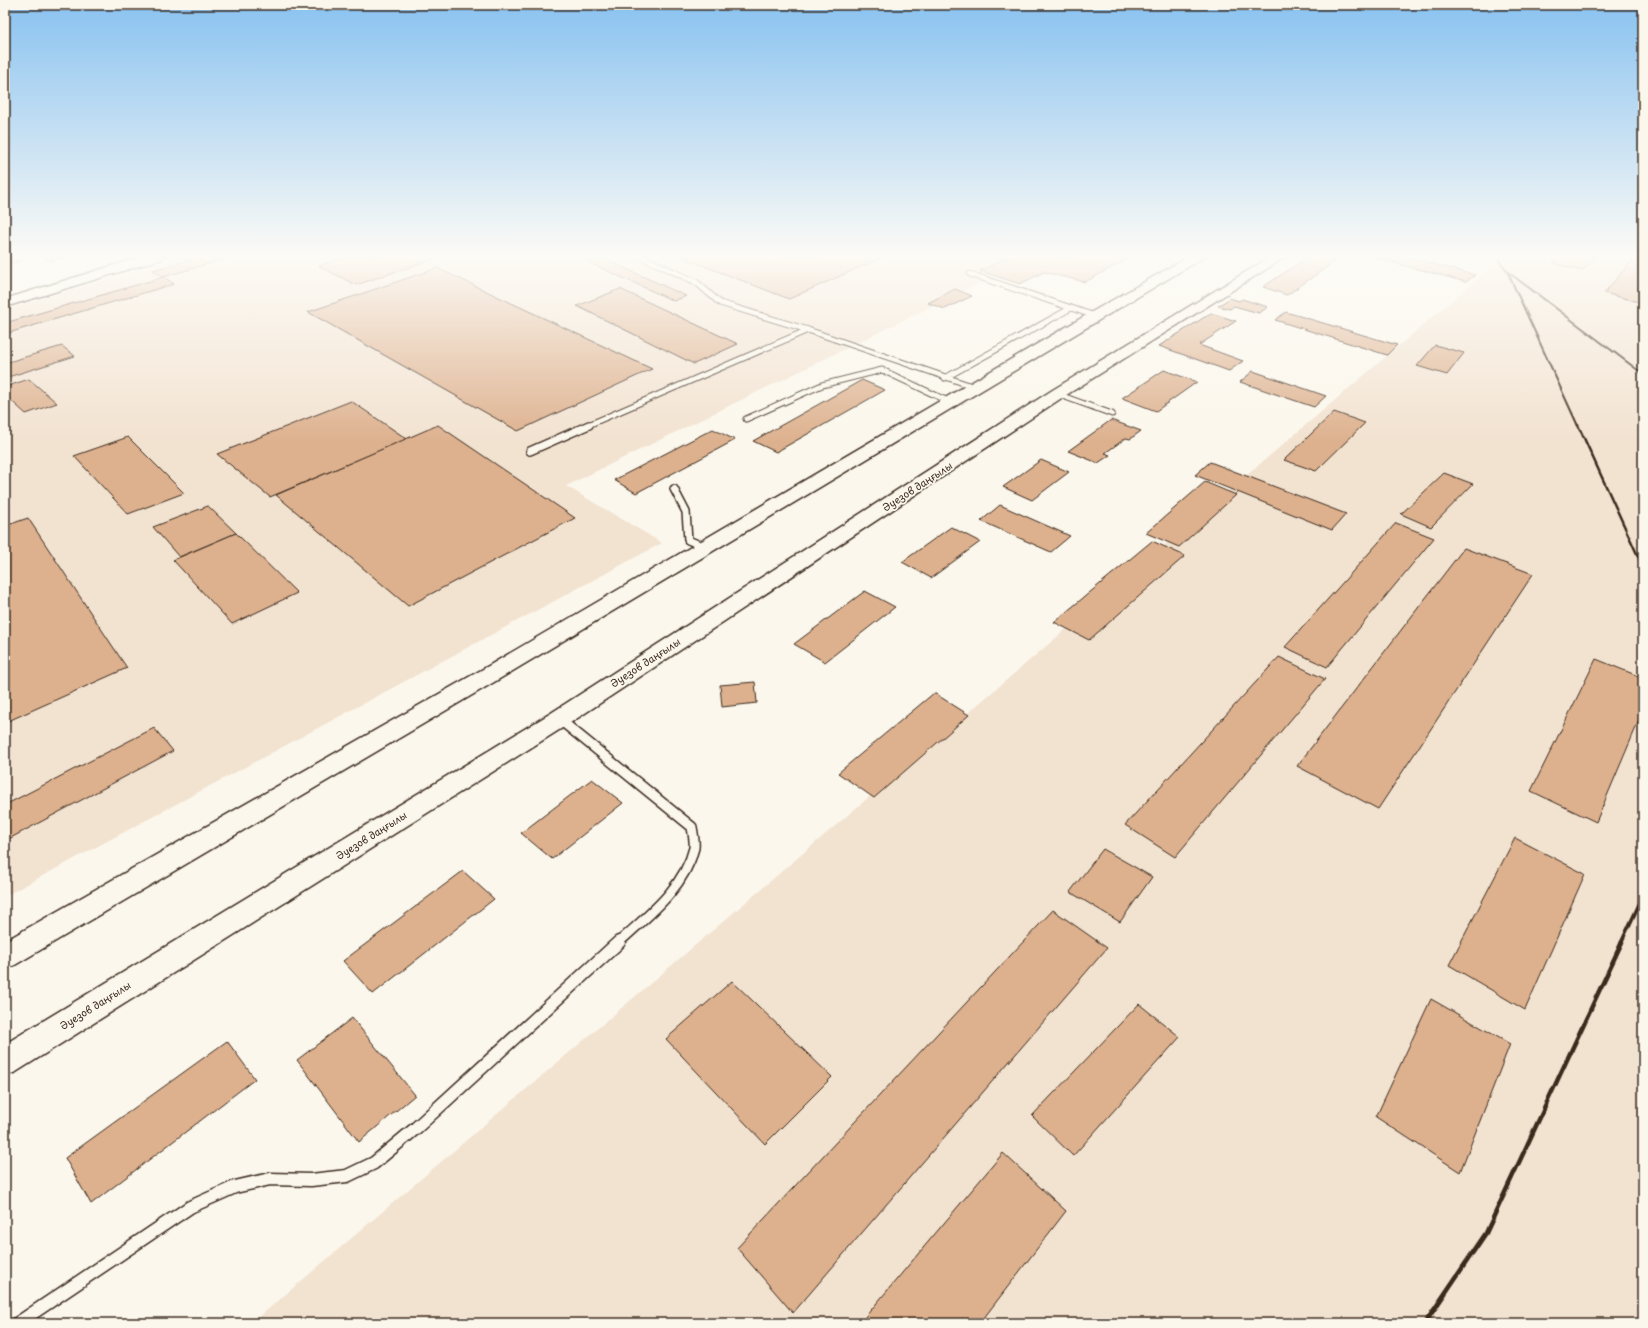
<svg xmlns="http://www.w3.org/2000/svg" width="1648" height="1328" font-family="'Playpen Sans',sans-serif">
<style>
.built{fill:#f2e2d0}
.building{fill:#ddb18e;stroke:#3b2a1e}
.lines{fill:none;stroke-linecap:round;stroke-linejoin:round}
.service-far3-casing{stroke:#3b2a1e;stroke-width:7}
.service-far2-casing{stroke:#3b2a1e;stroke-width:10}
.service-far1-casing{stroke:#3b2a1e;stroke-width:12}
.service-casing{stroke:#3b2a1e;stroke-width:15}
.secondary-casing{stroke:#3b2a1e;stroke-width:3}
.trunk-casing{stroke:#3b2a1e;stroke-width:3}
.service-far3{stroke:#fbf7ec;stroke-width:5}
.service-far2{stroke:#fbf7ec;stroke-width:7}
.service-far1{stroke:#fbf7ec;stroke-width:9}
.service{stroke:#fbf7ec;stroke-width:12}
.secondary{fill:#fbf7ec;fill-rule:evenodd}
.trunk{fill:#fbf7ec;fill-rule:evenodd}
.rail-far3{stroke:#3b2a1e;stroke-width:2}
.rail-far2{stroke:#3b2a1e;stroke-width:2.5}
.rail-far1{stroke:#3b2a1e;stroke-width:3.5}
.rail{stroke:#3b2a1e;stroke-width:4.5}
.labels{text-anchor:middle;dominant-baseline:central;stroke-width:3.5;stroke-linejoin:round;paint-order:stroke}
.street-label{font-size:10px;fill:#3b2a1e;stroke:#fbf7ec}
</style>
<rect width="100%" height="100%" fill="#fbf7ec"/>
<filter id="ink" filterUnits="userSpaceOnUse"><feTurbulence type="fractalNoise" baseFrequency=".025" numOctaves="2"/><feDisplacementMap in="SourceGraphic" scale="8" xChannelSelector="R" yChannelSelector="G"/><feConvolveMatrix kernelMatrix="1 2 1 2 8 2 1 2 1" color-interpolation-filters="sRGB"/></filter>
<g filter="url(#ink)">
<g class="built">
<polygon points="185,256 1034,256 566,486 662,543 5,896 5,310"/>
<polygon points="1504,256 1643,256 1643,1323 252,1323"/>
</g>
<g class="building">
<polygon points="14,256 20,261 5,265 5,259"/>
<polygon points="47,256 69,256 51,261 44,257"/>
<polygon points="202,256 235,256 163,277 153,270"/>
<polygon points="348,256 442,256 356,285 319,266"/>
<polygon points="588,256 598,256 686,296 674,301 581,259"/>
<polygon points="679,256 885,256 789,299"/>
<polygon points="1010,256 1058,256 1065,258 1069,256 1133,256 1085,282 1044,272 1020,284 980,271"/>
<polygon points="1309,256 1341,257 1287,295 1263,287"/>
<polygon points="1375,256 1404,256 1475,275 1466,282 1373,257"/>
<polygon points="1560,256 1596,256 1582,271 1553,263"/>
<polygon points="1636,256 1643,256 1643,303 1604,293"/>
<polygon points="437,268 652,369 518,431 308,312"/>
<polygon points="164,277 174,284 5,334 5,323"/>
<polygon points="620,289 738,344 694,364 577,306"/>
<polygon points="955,289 972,296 945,309 928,303"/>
<polygon points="1230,298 1239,301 1242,299 1268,307 1259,313 1234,306 1230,309 1218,306"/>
<polygon points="1286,312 1397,345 1387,355 1275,320"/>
<polygon points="1211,313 1236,321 1199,345 1243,361 1229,371 1159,346"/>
<polygon points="1435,345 1464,353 1447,375 1417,366"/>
<polygon points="62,346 75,356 5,378 5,363"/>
<polygon points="1164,370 1197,382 1156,411 1122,398"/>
<polygon points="1253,371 1326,396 1314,407 1240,382"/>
<polygon points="29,379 57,403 26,414 5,395 5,387"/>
<polygon points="862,380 885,390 776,452 753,441"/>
<polygon points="351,401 407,439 270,497 217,454"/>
<polygon points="1334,412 1365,423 1316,471 1284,460"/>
<polygon points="1111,420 1141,431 1130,439 1126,438 1105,453 1110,455 1098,463 1068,451"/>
<polygon points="438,425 575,518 408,606 276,495"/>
<polygon points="713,429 735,440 636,493 614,480"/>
<polygon points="128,437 184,493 128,514 74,456"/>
<polygon points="1041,460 1069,472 1032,500 1003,487"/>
<polygon points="1210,462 1346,514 1332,530 1195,475"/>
<polygon points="1444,473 1473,484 1431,527 1401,514"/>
<polygon points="1205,482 1236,495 1179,547 1146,533"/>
<polygon points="1000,505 1070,536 1051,552 981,521"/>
<polygon points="208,506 236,533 179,557 153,527"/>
<polygon points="28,518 127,668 6,722 5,526"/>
<polygon points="1396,523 1434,538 1327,667 1285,647"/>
<polygon points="951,527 980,542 931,578 902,562"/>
<polygon points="236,533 297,593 232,624 173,560"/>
<polygon points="1152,541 1185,556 1089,640 1054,622"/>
<polygon points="1464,548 1533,574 1378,809 1297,766"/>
<polygon points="865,591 895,607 825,662 794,644"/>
<polygon points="1279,657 1325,679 1175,857 1125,825"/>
<polygon points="1596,659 1643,678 1643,711 1596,822 1531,791"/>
<polygon points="755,682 757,703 722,707 720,685"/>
<polygon points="934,693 969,715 874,798 838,773"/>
<polygon points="154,728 173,751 5,841 5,805"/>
<polygon points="592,779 623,803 552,859 521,833"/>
<polygon points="1515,838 1585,874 1525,1010 1449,965"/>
<polygon points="1103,849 1152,877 1120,922 1070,892"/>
<polygon points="463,871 494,899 373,994 343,961"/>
<polygon points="1053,910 1107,948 793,1313 737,1248"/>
<polygon points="732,981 832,1077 765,1144 666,1039"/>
<polygon points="1431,999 1510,1044 1460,1172 1376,1117"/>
<polygon points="1139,1004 1180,1037 1073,1156 1032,1116"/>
<polygon points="352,1018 415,1095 359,1142 297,1060"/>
<polygon points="227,1041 255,1079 91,1204 65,1158"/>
<polygon points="1003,1153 1066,1211 980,1323 860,1323"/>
</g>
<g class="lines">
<g class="service-far3-casing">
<g id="service-far3">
<polyline points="970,274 1095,316"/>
<polyline points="808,330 975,387"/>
<polyline points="945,378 1071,308"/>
<polyline points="1057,394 1112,414"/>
<polyline points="746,419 822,385 882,370 950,402"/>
<polyline points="586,426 808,330 720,303 696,282 640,256"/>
</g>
</g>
<g class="service-far2-casing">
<g id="service-far2">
<polyline points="530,451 589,425"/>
<polyline points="674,489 686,512 688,540 705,547"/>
</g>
</g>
<g class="service-far1-casing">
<path id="service-far1" d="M559 719 692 827C693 834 695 842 694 848 684 889 647 916 618 943"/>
</g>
<g class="service-casing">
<polyline id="service" points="18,1323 190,1207 235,1187 270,1179 311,1180 347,1176 374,1163 416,1128 619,942"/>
</g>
<g class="secondary-casing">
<g id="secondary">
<polygon points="1190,256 1206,256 506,675 15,965 5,969 5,941 490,665 1090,313"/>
<polygon points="1272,256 1287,256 1063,397 567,725 16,1072 5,1076 5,1044 551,713 1051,391"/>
</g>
</g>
<g class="trunk-casing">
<polygon id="trunk" points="144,256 164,256 162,259 5,307 5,299"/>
</g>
<use href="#service-far3" class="service-far3"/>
<use href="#service-far2" class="service-far2"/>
<use href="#service-far1" class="service-far1"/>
<use href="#service" class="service"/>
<use href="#secondary" class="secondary"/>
<use href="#trunk" class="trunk"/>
<g class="rail-far3">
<polyline points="1496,256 1507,271 1578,426"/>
<polyline points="1508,272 1643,374"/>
</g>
<polyline class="rail-far2" points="1578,425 1643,567"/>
<polyline class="rail-far1" points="1621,943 1643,896"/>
<polyline class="rail" points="1425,1323 1486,1233 1622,942"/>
</g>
</g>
<linearGradient id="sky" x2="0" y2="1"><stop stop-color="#89c2f0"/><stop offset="0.58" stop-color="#fdfbf6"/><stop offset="1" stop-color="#fdfbf6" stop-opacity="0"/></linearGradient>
<rect width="1648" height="442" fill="url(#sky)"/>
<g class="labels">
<g class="street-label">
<text transform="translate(917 486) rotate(-33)">Әуезов даңғылы</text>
<text transform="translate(645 662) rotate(-33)">Әуезов даңғылы</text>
<text transform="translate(371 835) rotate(-32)">Әуезов даңғылы</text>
<text transform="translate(95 1005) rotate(-32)">Әуезов даңғылы</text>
</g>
</g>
<rect width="1648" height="1328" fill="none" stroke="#fbf7ec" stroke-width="20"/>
<rect x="10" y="10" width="1628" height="1308" fill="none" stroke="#3b2a1e" stroke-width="1.5" filter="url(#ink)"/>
</svg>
